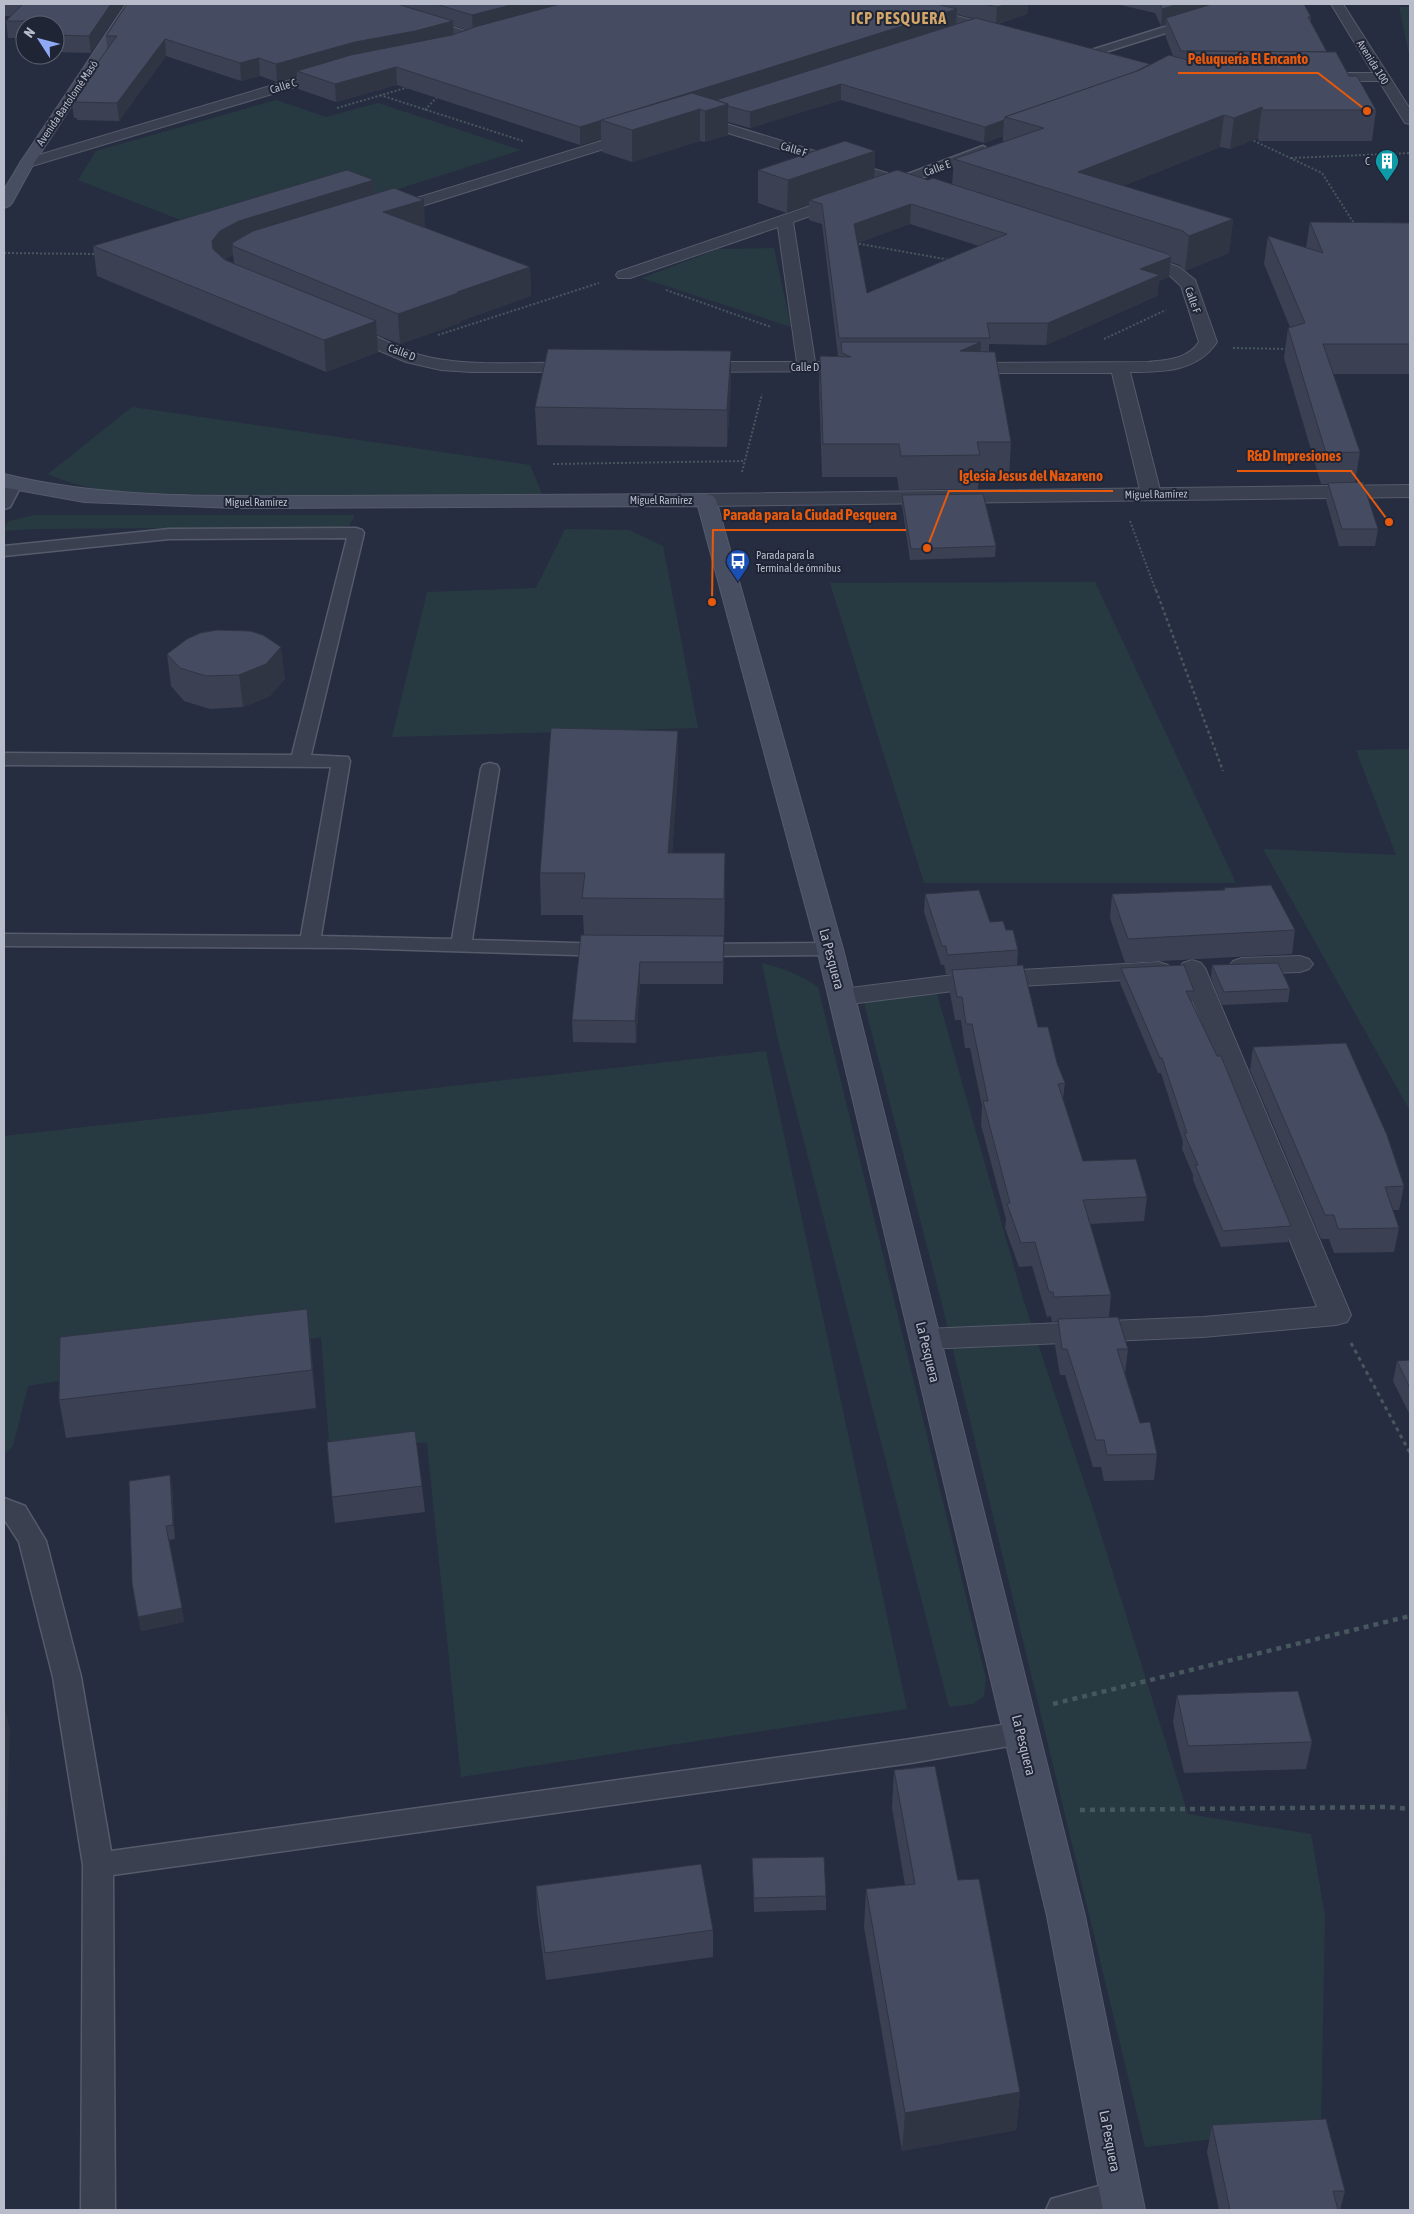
<svg xmlns="http://www.w3.org/2000/svg" width="1414" height="2214" font-family="'Asap Condensed',sans-serif">
<style>
.green{fill:#283a41}
.lines{fill:none;stroke-linecap:round;stroke-linejoin:round}
.service-casing{stroke:#555b6a;stroke-width:3}
.minor-casing{stroke:#555b6a;stroke-width:2}
.tertiary-casing{stroke:#555b6a;stroke-width:2}
.secondary-casing{stroke:#555b6a;stroke-width:2}
.path-far3{stroke:#46575d;stroke-width:2;stroke-dasharray:2 2;stroke-linecap:butt}
.path-far2{stroke:#46575d;stroke-width:2.5;stroke-dasharray:3 3;stroke-linecap:butt}
.path-far1{stroke:#46575d;stroke-width:3;stroke-dasharray:4 4;stroke-linecap:butt}
.path{stroke:#46575d;stroke-width:4.5;stroke-dasharray:5 5;stroke-linecap:butt}
.service{fill:#3a404f;fill-rule:evenodd}
.minor{fill:#3a404f;fill-rule:evenodd}
.tertiary{fill:#3a404f;fill-rule:evenodd}
.secondary{fill:#484e62;fill-rule:evenodd}
.wall{fill:#3b4153;fill-rule:evenodd}
.shaded-wall{fill:#303544}
.building{fill:#454c61;stroke:#303544;fill-rule:evenodd}
.labels{text-anchor:middle;dominant-baseline:central;stroke-width:4;stroke-linejoin:round;paint-order:stroke}
.far-street-label{font-size:11px;fill:#b7bbca;stroke:#1f2535}
.far-poi-label{font-size:11px;fill:#b7bbca;stroke:#1f2535;text-anchor:end}
.street-label{font-size:14px;fill:#b7bbca;stroke:#1f2535}
.far-district-label{font-size:16px;font-weight:bold;letter-spacing:1px;fill:#d3a769;stroke:#1f2535}
.leader{fill:none;stroke:#e8590c;stroke-width:2}
.callout-dot{fill:#e8590c;stroke:#1f2535;stroke-width:2}
.callout-label{font-size:15px;text-anchor:middle;font-weight:bold;fill:#e8590c;stroke:#1f2535;stroke-width:4;stroke-linejoin:round;paint-order:stroke}
</style>
<rect width="100%" height="100%" fill="#262d40"/>
<g class="green">
<polygon points="1399,7 1410,7 1410,59"/>
<polygon points="276,100 326,117 378,103 521,150 373,197 206,230 78,180 96,151"/>
<polygon points="774,248 791,327 642,278 718,249"/>
<path d="M132 407 530 465 542 494C427 495 311 498 197 494 146 492 94 496 48 474Z"/>
<polygon points="35,515 355,515 349,526 342,527 33,529 4,531 4,528 9,521"/>
<polygon points="565,529 629,530 663,546 698,728 392,737 427,592 536,588"/>
<polygon points="1095,582 1236,883 924,883 830,583"/>
<polygon points="1410,749 1410,1111 1263,849 1396,855 1356,750"/>
<path d="M762 963C783 968 801 975 818 987L986 1679 984 1696 973 1704 949 1707 778 1040Z"/>
<polygon points="937,994 1023,1299 1093,1509 1188,1814 1311,1834 1325,1916 1321,2127 1145,2147 941,1300 863,999"/>
<polygon points="766,1051 907,1709 461,1777 427,1443 329,1441 321,1337 28,1386 13,1446 4,1454 4,1136"/>
</g>
<g class="lines">
<g class="service-casing">
<g id="service">
<polygon points="1237,4 1252,4 1251,6 1093,56 1085,56 1083,54 1085,52"/>
<polygon points="983,146 989,150 987,153 905,184 897,184 895,181 897,178"/>
<polygon points="14,479 20,481 22,484 10,507 4,509 4,489 8,481"/>
<polygon points="356,528 362,530 364,533 311,755 348,757 350,761 321,936 452,939 481,769 483,765 490,763 497,765 499,769 472,940 609,944 616,946 619,950 616,954 609,956 350,948 4,946 4,934 301,936 331,767 4,765 4,753 292,755 347,538 169,539 4,556 4,546 169,529"/>
<polygon points="830,943 837,945 840,949 837,953 830,955 693,956 686,954 683,950 686,946 693,944"/>
<polygon points="4,1498 25,1506 46,1541 81,1677 111,1851 911,1739 1021,1722 1031,1725 1036,1733 1031,1741 1021,1744 911,1763 113,1875 115,2210 81,2210 83,1865 53,1677 19,1542 4,1519"/>
<polygon points="1121,2180 1133,2185 1138,2196 1133,2207 1125,2210 1046,2210 1051,2199"/>
</g>
</g>
<g class="minor-casing">
<g id="minor">
<polygon points="360,4 378,4 478,35 480,38 478,41 468,41 361,7"/>
<polygon points="334,67 339,68 341,71 339,74 32,166 22,166 20,163 22,160"/>
<polygon points="694,114 923,184 926,187 923,190 913,190 689,121 687,118 689,115"/>
<polygon points="637,130 642,131 644,134 642,137 393,215 381,215 379,212 381,209"/>
<polygon points="845,194 850,196 853,199 850,202 793,222 815,362 858,362 864,363 867,367 864,371 693,372 687,371 684,367 687,363 693,362 797,362 778,227 630,278 618,278 616,275 618,272"/>
<path d="M1135 252 1179 267 1195 280 1217 342C1197 372 1163 372 1130 372L1161 494 1158 498 1151 500 1144 498 1141 494 1112 373H961L955 372 952 368 955 364 961 363 1148 362C1167 360 1188 359 1199 342L1181 286 1167 273 1129 260 1127 257 1129 254Z"/>
<path d="M342 323C369 330 393 347 420 355 466 368 534 362 583 362L589 363 592 367 589 371 583 372H471L441 370 406 362 336 332 333 328 336 324Z"/>
<polygon points="1300,956 1309,959 1313,964 1309,969 1300,972 1242,974 1233,971 1229,966 1233,961 1242,958"/>
<polygon points="1192,960 1201,963 1205,968 1351,1315 1347,1322 1336,1325 1203,1337 925,1349 914,1346 910,1339 914,1332 925,1329 1203,1317 1317,1307 1179,968 1183,963"/>
<polygon points="1159,962 1168,965 1172,970 1168,975 1159,978 969,989 842,1005 833,1003 829,997 833,991 842,989 969,973"/>
</g>
</g>
<g class="tertiary-casing">
<g id="tertiary">
<polygon points="890,4 910,4 1003,28 1005,31 998,35 891,7"/>
<polygon points="1331,4 1343,4 1410,109 1410,124 1405,123 1379,81 1320,81 1313,77 1320,73 1373,73"/>
<polygon points="1410,485 1410,497 706,506 699,504 696,500 699,496 706,494"/>
</g>
</g>
<g class="secondary-casing">
<g id="secondary">
<polygon points="126,4 138,4 34,163 12,203 9,206 4,208 4,190 20,163"/>
<path d="M4 474C109 500 223 496 331 496 456 495 581 495 706 494L713 496 716 500 843 949 1085 1916 1145 2210H1103L1047 1916 817 949 698 506 235 508 84 502 7 488 4 487Z"/>
</g>
</g>
<g class="path-far3">
<polyline points="380,95 523,141"/>
<polyline points="337,108 409,87"/>
<polyline points="425,110 438,96"/>
<polyline points="1250,139 1322,173 1355,225"/>
<polyline points="1291,158 1410,153"/>
<polyline points="855,243 950,260"/>
<polyline points="4,253 98,254"/>
<polyline points="666,290 771,327"/>
<polyline points="438,335 599,283"/>
<polyline points="1104,339 1166,310"/>
<polyline points="1233,348 1290,349"/>
<polyline points="553,464 745,461"/>
<polyline points="742,472 762,394"/>
<polyline points="1130,521 1156,591"/>
</g>
<polyline class="path-far2" points="1156,590 1223,771"/>
<polyline class="path-far1" points="1351,1343 1410,1453"/>
<g class="path">
<polyline points="1053,1704 1410,1616"/>
<polyline points="1080,1810 1388,1807 1410,1809"/>
</g>
<use href="#service" class="service"/>
<use href="#minor" class="minor"/>
<use href="#tertiary" class="tertiary"/>
<use href="#secondary" class="secondary"/>
</g>
<g class="wall">
<polygon points="4,4 124,4 91,53 55,52 55,25 25,25 25,52 19,52 17,38 8,38 6,21 10,16 4,16"/>
<path d="M127 4H1028L1027 14 998 24 1150 65 1173 56 1165 35 1166 25 1161 26 1155 13 1116 4H1304L1311 17V22L1327 52 1349 76 1376 110 1372 141H1259L1258 138 1230 149 1220 147 1123 186 1233 219 1229 253 1185 271 1180 265 1170 262 1169 277 1159 281 1157 296 1046 345 989 344V352L1011 442 1009 476H979L978 489 899 490 897 477H822L819 388 820 356H838L822 224 809 220V205L787 213 758 203V170L875 151 874 178 928 180 952 185 954 159 1003 142V136L984 143 841 100 750 128 728 122V135L705 142 700 141 632 162 602 152 601 139 580 145 397 85 336 102 298 89 297 76 277 82 260 76 241 81 166 56 119 121 77 120V118H74L71 99 107 50 106 36ZM957 14 963 16 973 18 956 24ZM453 26 461 28 466 30 454 35ZM910 224 979 246 867 293 857 243Z"/>
<path d="M374 180 375 194 425 228 530 267 531 296 460 321V323L400 344 377 335 378 352 326 372 97 276 93 246ZM233 255 234 263 225 259Z"/>
<polygon points="1310,222 1410,223 1410,374 1333,374 1360,452 1355,482 1378,529 1375,546 1339,546 1326,500 1328,484 1321,484 1284,358 1288,328 1290,327 1264,264 1268,236 1306,248"/>
<polygon points="731,351 731,387 727,447 537,445 535,407"/>
<polygon points="902,495 996,546 995,557 910,560 902,505"/>
<polygon points="167,654 285,679 270,696 243,707 210,709 184,701 171,686"/>
<polygon points="678,772 672,853 725,895 723,984 640,984 636,1043 573,1042 572,1020 584,935 583,915 541,915 540,873"/>
<polygon points="1224,888 1295,930 1292,954 1125,963 1110,918 1112,894 1224,890"/>
<polygon points="925,894 990,922 1006,930 1018,950 1017,966 1038,1027 1057,1063 1065,1083 1063,1099 1083,1161 1147,1197 1144,1221 1090,1224 1111,1295 1109,1317 1128,1349 1125,1374 1140,1423 1157,1454 1154,1480 1104,1481 1101,1467 1093,1467 1065,1375 1060,1375 1055,1345 1058,1321 1052,1322 1051,1316 1047,1317 1032,1266 1019,1267 1005,1228 1006,1219 981,1125 982,1106 970,1048 965,1048 961,1020 955,1020 950,993 951,974 946,974 944,965 941,965 924,912"/>
<polygon points="1212,965 1290,989 1288,1002 1222,1005 1211,978"/>
<polygon points="1121,968 1194,991 1192,1005 1291,1226 1288,1242 1221,1247 1193,1180 1193,1175 1182,1149 1183,1142 1161,1073 1158,1073 1120,983"/>
<polygon points="1253,1047 1404,1186 1399,1210 1393,1210 1399,1228 1394,1252 1334,1253 1329,1239 1321,1239 1250,1070"/>
<polygon points="307,1309 311,1347 316,1408 66,1438 59,1400"/>
<polygon points="1410,1360 1410,1415 1393,1381 1397,1361"/>
<polygon points="170,1475 172,1488 175,1539 169,1540 184,1622 141,1631 132,1583"/>
<polygon points="422,1486 425,1512 335,1523 332,1497"/>
<polygon points="1177,1695 1312,1742 1306,1769 1184,1773 1173,1722"/>
<polygon points="894,1770 1020,2092 1016,2130 902,2151 864,1927 866,1889 905,1885 892,1808"/>
<polygon points="752,1858 826,1896 826,1910 754,1912"/>
<polygon points="536,1886 713,1930 713,1957 546,1980 537,1913"/>
<polygon points="1212,2125 1345,2191 1340,2210 1219,2210 1207,2152"/>
</g>
<g class="shaded-wall">
<polygon points="111,4 124,4 91,53 89,36"/>
<polygon points="515,4 579,4 473,32 472,15"/>
<polygon points="1008,4 1028,4 1027,14 996,24 997,7"/>
<polygon points="1179,4 1232,4 1166,18 1166,25 1161,26 1162,9"/>
<polygon points="957,9 956,26 716,102 601,120 601,139 580,145 580,127"/>
<polygon points="453,21 454,38 297,71 297,76 277,82 276,64 355,42"/>
<polygon points="165,39 166,56 119,121 117,103"/>
<polygon points="259,58 260,76 241,81 240,63"/>
<polygon points="396,67 397,85 336,102 335,84"/>
<polygon points="841,84 841,100 750,128 750,112"/>
<polygon points="728,104 728,135 705,142 705,111"/>
<polygon points="1262,107 1258,138 1230,149 1234,118"/>
<polygon points="700,109 700,141 632,162 632,130"/>
<polygon points="1224,115 1220,147 1086,201 1078,172"/>
<polygon points="1004,120 1003,136 984,143 985,127"/>
<polygon points="875,151 874,183 809,200 809,205 787,213 788,180"/>
<polygon points="374,180 376,209 232,243 233,255 223,260 215,271 212,241 220,231 239,221"/>
<polygon points="424,200 425,228 385,240 383,212"/>
<polygon points="911,204 910,224 853,245 854,224"/>
<polygon points="1233,219 1229,253 1185,271 1189,236"/>
<polygon points="1171,257 1169,277 1159,281 1157,296 1046,345 1048,323 1140,269"/>
<polygon points="530,267 531,296 460,321 460,323 400,344 398,314 457,292"/>
<polygon points="376,321 378,352 326,372 324,340"/>
<polygon points="981,342 979,374 960,351"/>
<polygon points="731,351 731,387 727,447 727,410"/>
<polygon points="281,647 285,679 270,696 243,707 239,675"/>
<polygon points="678,731 678,772 669,895 668,853"/>
<polygon points="725,853 725,895 724,942"/>
<polygon points="640,962 640,984 636,1043 635,1021"/>
<polygon points="307,1309 311,1347 316,1408 312,1370"/>
<polygon points="170,1475 172,1488 175,1539 173,1525"/>
<polygon points="182,1608 184,1622 141,1631 138,1617"/>
<polygon points="4,1704 10,1730 4,1915"/>
<polygon points="1020,2092 1016,2130 902,2151 905,2113"/>
</g>
<g class="building">
<polygon points="23,4 111,4 89,36 55,35 55,25 25,25 29,21 6,21"/>
<polygon points="127,4 397,4 453,21 415,31 355,42 276,64 259,58 240,63 165,39 117,103 75,102 77,100 71,99 117,36 106,36"/>
<polygon points="436,4 515,4 472,15"/>
<polygon points="560,4 937,4 957,9 580,127 396,67 335,84 297,71 351,55 452,35 478,26"/>
<polygon points="983,4 1008,4 997,7"/>
<polygon points="1160,4 1179,4 1162,9"/>
<polygon points="1212,4 1304,4 1311,17 1308,17 1327,52 1181,51 1166,18"/>
<polygon points="976,18 1150,64 1135,72 1005,117 1004,120 985,127 841,84 750,112 728,106 728,104 716,100"/>
<polygon points="25,26 25,35 17,34"/>
<polygon points="1187,51 1336,52 1349,76 1357,76 1376,110 1263,110 1262,107 1234,118 1224,115 1078,172 1233,219 1189,236 1183,231 954,159 1044,128 1005,117 1140,70 1169,55 1191,61"/>
<polygon points="692,93 728,104 705,111 700,109 632,130 601,120"/>
<polygon points="845,141 875,151 788,180 758,170"/>
<polygon points="347,170 374,180 239,221 220,231 212,241 213,249 225,260 376,321 324,340 93,246"/>
<path d="M897 170 928 180 933 178 1168 254 1171 257 1140 269 1160 275 1048 323H987L990 338H839L822 204 809 200ZM911 204 1007 234 867 293 854 224Z"/>
<polygon points="394,188 424,200 383,212 530,267 457,292 458,293 398,314 233,246 232,243 253,231"/>
<polygon points="1310,222 1410,223 1410,344 1323,344 1360,452 1326,453 1288,328 1305,323 1268,236 1323,253"/>
<polygon points="841,342 981,342 960,351 995,352 1011,442 977,442 980,455 901,456 899,444 823,444 820,356 851,357 842,353"/>
<polygon points="548,349 731,351 727,410 535,407"/>
<polygon points="1363,482 1378,529 1342,529 1328,483"/>
<polygon points="983,494 996,546 911,549 902,495"/>
<polygon points="217,630 250,631 263,635 281,647 266,664 239,675 206,676 180,668 167,654 187,639 200,633"/>
<polygon points="551,728 678,731 668,853 725,853 724,899 582,898 585,873 540,873"/>
<polygon points="1271,885 1295,930 1128,939 1112,894 1225,890 1224,888"/>
<polygon points="979,890 990,922 1003,921 1006,930 1013,930 1018,950 947,955 946,946 942,946 925,894"/>
<polygon points="581,935 724,936 723,962 640,962 635,1021 572,1020"/>
<polygon points="1278,963 1290,989 1224,992 1212,965"/>
<polygon points="1023,965 1038,1027 1048,1027 1057,1063 1065,1083 1058,1084 1083,1161 1136,1159 1147,1197 1083,1200 1111,1295 1054,1297 1053,1292 1049,1292 1035,1242 1021,1243 1007,1204 1010,1203 983,1101 988,1101 972,1024 966,1024 962,997 957,997 952,970"/>
<polygon points="1184,965 1194,991 1186,991 1217,1056 1221,1056 1291,1226 1223,1231 1195,1165 1198,1165 1184,1133 1187,1133 1162,1058 1160,1058 1121,968"/>
<polygon points="1346,1043 1387,1135 1404,1186 1385,1187 1399,1228 1338,1229 1334,1215 1325,1215 1253,1047"/>
<polygon points="307,1309 312,1370 59,1400 60,1337"/>
<polygon points="1118,1317 1128,1349 1117,1349 1140,1423 1150,1422 1157,1454 1107,1455 1104,1440 1096,1440 1067,1349 1062,1349 1058,1319"/>
<polygon points="1410,1360 1410,1388 1397,1361"/>
<polygon points="415,1431 422,1486 332,1497 327,1442"/>
<polygon points="170,1475 173,1525 166,1526 182,1608 138,1617 132,1583 129,1481"/>
<polygon points="1298,1691 1312,1742 1188,1746 1177,1695"/>
<polygon points="935,1766 958,1880 979,1879 1020,2092 905,2113 866,1889 915,1884 894,1770"/>
<polygon points="824,1857 826,1896 754,1898 752,1858"/>
<polygon points="701,1864 713,1930 545,1953 536,1886"/>
<polygon points="1326,2119 1345,2191 1333,2191 1338,2210 1230,2210 1212,2125"/>
</g>
<defs>
<g id="building-pin" transform="scale(1.25)"><path d="M0 17L-7.5 6A9.5 9.5 0 1 1 7.5 6Z" fill="#0f9aa8" stroke="#1f2535"/><path d="M-4-6H4V6H1V3H-1V6H-4ZM-2.5-4.3h1.7v1.8h-1.7ZM.8-4.3h1.7v1.8H.8ZM-2.5-1h1.7V.8h-1.7ZM.8-1h1.7V.8H.8Z" fill="#fff"/></g>
<g id="bus-pin" transform="scale(1.25)"><path d="M0 17L-7.5 6A9.5 9.5 0 1 1 7.5 6Z" fill="#1a4fb4" stroke="#1f2535"/><path d="M-5-6H5V4H4V6H2V4H-2V6H-4V4H-5ZM-3.5-4V0h7V-4ZM-3.5 1.2v1.5H-2V1.2ZM2 1.2v1.5H3.5V1.2Z" fill="#fff"/></g>
</defs>
<g fill-rule="evenodd">
<use href="#building-pin" x="1387" y="161"/>
<use href="#bus-pin" x="738" y="561"/>
</g>
<g class="labels">
<g class="far-street-label">
<text transform="translate(1373 62) rotate(58)">Avenida 100</text>
<text transform="translate(283 86) rotate(-17)">Calle C</text>
<text transform="translate(67 103) rotate(-56)">Avenida Bartolomé Masó</text>
<text transform="translate(794 149) rotate(17)">Calle F</text>
<text transform="translate(937 168) rotate(-20)">Calle E</text>
<text transform="translate(1193 300) rotate(70)">Calle F</text>
<text transform="translate(402 352) rotate(21)">Calle D</text>
<text x="805" y="367">Calle D</text>
<text transform="translate(1156 494) rotate(-1)">Miguel Ramírez</text>
<text x="661" y="500">Miguel Ramírez</text>
<text x="256" y="502">Miguel Ramírez</text>
</g>
<g class="far-poi-label">
<text x="1370" y="161">C</text>
<text x="756" y="555" text-anchor="start">Parada para la<tspan x="756" dy="13">Terminal de ómnibus</tspan></text>
</g>
<g class="street-label">
<text transform="translate(832 959) rotate(75)">La Pesquera</text>
<text transform="translate(928 1352) rotate(76)">La Pesquera</text>
<text transform="translate(1024 1745) rotate(76)">La Pesquera</text>
<text transform="translate(1110 2141) rotate(79)">La Pesquera</text>
</g>
<g class="far-district-label">
<text x="899" y="18">ICP PESQUERA</text>
</g>
</g>
<path class="leader" d="M1367 111L1318 73H1178M1389 522L1351 471H1237M927 548L949 491H1113M712 602L713 530H906"/>
<g class="callout-dot">
<circle cx="1367" cy="111" r="5"/>
<circle cx="1389" cy="522" r="5"/>
<circle cx="927" cy="548" r="5"/>
<circle cx="712" cy="602" r="5"/>
</g>
<g class="callout-label">
<text x="1248" y="64">Peluquería El Encanto</text>
<text x="1294" y="461">R&amp;D Impresiones</text>
<text x="1031" y="481">Iglesia Jesus del Nazareno</text>
<text x="810" y="520">Parada para la Ciudad Pesquera</text>
</g>
<rect width="1414" height="2214" fill="none" stroke="#b7bbca" stroke-width="10"/>
<g transform="translate(40 40) rotate(306)"><circle r="24" fill="#1f2535" stroke="#5c6171"/>
<path d="M0-4L9 19L0 12L-9 19Z" fill="#91a8f5"/>
<text y="-8" font-size="14" font-weight="bold" text-anchor="middle" fill="#b7bbca">N</text>
</g>
</svg>
